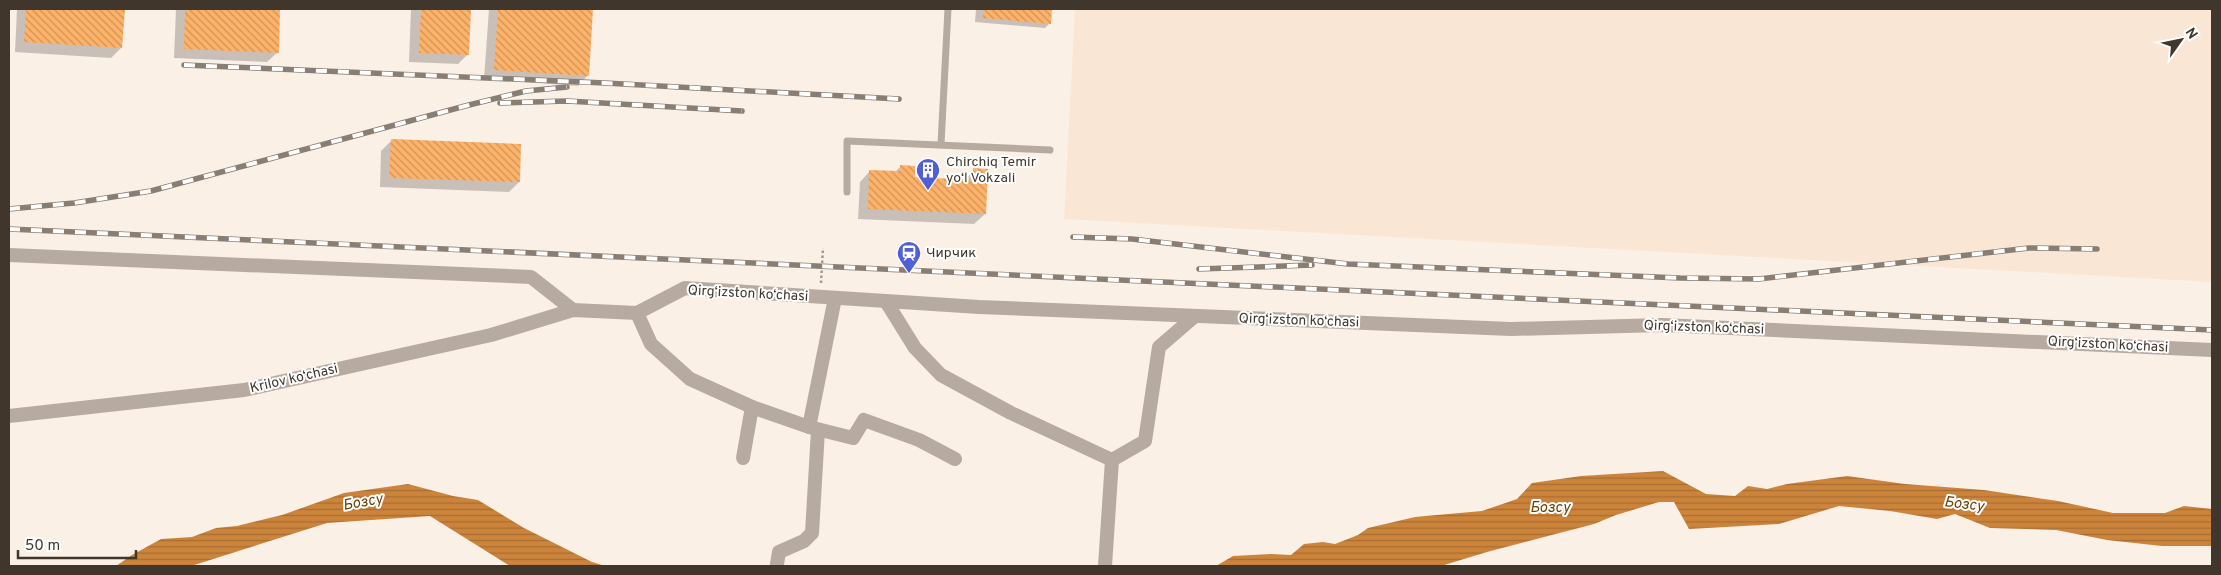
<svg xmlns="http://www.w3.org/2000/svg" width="2221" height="575" font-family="Overpass,sans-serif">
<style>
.built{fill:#fae6d4}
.water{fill:url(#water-rules)}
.shadow{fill:#0003}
.building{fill:url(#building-back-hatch)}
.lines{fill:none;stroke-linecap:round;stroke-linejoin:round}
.path{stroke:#a4998f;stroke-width:2.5;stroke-dasharray:2.5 2.5;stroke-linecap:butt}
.service{stroke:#b7aba1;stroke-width:7}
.minor{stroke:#b7aba1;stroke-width:14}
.rail-casing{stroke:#897e74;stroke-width:5.5}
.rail{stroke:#fff;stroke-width:4;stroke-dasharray:11;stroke-linecap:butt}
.labels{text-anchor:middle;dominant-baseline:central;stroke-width:4;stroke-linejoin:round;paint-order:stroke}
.poi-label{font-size:14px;fill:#40362c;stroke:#fff;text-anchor:start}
.street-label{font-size:14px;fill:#40362c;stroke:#fff}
.water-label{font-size:15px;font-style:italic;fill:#6e3e03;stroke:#fff}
</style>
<defs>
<pattern id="water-rules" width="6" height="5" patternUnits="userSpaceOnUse" patternTransform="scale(1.25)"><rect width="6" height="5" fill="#cc843b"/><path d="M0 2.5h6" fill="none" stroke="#a76d32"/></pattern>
<pattern id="building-back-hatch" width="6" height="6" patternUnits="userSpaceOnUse" patternTransform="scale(1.25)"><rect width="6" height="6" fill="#fdb26a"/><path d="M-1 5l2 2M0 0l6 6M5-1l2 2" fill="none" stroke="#ce9257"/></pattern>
</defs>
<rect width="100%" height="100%" fill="#fbf0e6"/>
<polygon class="built" points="1075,9 2212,9 2212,282 1064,219"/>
<g class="water">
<polygon points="1663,471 1706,494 1735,496 1748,486 1767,489 1787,484 1847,476 1905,484 1984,490 2058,501 2113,513 2165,513 2184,506 2212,509 2212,546 2162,546 2107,540 2056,530 1990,528 1955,514 1937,519 1890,511 1839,506 1779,524 1689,529 1674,502 1659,502 1616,515 1594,524 1487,552 1441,566 1216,566 1233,556 1271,554 1291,555 1304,544 1323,542 1335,544 1358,535 1368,528 1415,517 1482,511 1517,499 1532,483 1581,476"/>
<polygon points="408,484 453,496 478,500 524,528 592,562 605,566 510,566 430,516 327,523 191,566 116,566 132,555 161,539 192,537 216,528 237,526 282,515 344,493"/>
</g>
<g class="shadow">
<polygon points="17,9 124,9 121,48 111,58 15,52"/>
<polygon points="176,9 279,9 278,52 267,62 174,58"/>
<polygon points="411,9 469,9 468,54 458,64 409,62"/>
<polygon points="489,9 592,9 588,75 578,86 484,79"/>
<polygon points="976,9 1051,9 1050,23 1045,28 975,22"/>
<polygon points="391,141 519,182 509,192 380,187 381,151"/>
<polygon points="901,166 914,179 964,180 974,170 985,214 974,224 858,219 860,182 870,171 895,172"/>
</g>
<g class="building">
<polygon points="26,9 125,9 122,48 24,42"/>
<polygon points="185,9 280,9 279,53 184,49"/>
<polygon points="421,9 471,9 469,55 419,53"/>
<polygon points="498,9 593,9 589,76 494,70"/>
<polygon points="983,9 1052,9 1051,24 983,18"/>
<polygon points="391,139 521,144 520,182 389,178"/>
<polygon points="900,165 915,166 915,177 973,180 973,168 988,169 986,214 868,209 869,170 900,171"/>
</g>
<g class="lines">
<polyline class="path" points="821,283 823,248"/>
<g class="service">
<polyline points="941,144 948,9"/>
<polyline points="847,192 847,141 1050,150"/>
</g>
<g class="minor">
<polyline points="9,255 531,277 573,310"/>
<polyline points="887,303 915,348 941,375 1011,413 1112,460"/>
<polyline points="637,313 651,344 690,379 752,407 809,427 853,438 864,420 919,440 955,459"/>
<polyline points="9,416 244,390 491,335 573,310 637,313 685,288 979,307 1511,329 1662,325 2212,350"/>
<polyline points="809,427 835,298"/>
<polyline points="743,458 752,407"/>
<polyline points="1112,460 1145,441 1159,347 1195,316"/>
<polyline points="777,564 779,552 804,541 812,533 818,430"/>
<polyline points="1105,566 1112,460"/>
</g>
<g class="rail-casing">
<g id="rail">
<polyline points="184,65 605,83 899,99"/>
<polyline points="500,103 567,101 742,111"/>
<polyline points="9,209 74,203 151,191 465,106 526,91 567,87"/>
<polyline points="9,229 2212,330"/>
<polyline points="1073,237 1132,239 1348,264 1680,278 1759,279 2029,248 2097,249"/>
<polyline points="1199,269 1312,265"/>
</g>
</g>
<use href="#rail" class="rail"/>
</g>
<defs>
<g id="building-pin" transform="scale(1.25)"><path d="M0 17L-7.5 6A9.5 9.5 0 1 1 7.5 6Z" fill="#505fd5" stroke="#fff"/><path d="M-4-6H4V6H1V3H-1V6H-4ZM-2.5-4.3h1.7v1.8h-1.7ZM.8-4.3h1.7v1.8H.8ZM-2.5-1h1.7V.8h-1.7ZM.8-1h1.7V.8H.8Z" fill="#fff"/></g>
<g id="station-pin" transform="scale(1.25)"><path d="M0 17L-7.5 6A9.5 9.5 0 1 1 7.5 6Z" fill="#505fd5" stroke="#fff"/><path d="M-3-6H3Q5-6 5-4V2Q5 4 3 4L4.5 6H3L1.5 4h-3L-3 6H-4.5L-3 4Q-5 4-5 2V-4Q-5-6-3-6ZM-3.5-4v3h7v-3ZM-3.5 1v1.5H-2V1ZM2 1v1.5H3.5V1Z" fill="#fff"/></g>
</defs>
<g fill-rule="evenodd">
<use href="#building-pin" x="928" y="170"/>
<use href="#station-pin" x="909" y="253"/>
</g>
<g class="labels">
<g class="poi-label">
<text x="946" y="162">Chirchiq Temir<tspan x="946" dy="16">yo‘l Vokzali</tspan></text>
<text x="926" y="253">Чирчик</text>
</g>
<g class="street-label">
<text transform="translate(748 294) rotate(3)">Qirg‘izston ko‘chasi</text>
<text transform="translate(1299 321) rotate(2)">Qirg‘izston ko‘chasi</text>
<text transform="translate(1704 328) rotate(2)">Qirg‘izston ko‘chasi</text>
<text transform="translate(2108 345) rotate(3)">Qirg‘izston ko‘chasi</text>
<text transform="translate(294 379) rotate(-13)">Krilov ko‘chasi</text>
</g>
<g class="water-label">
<text transform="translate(363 503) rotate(-10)">Бозсу</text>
<text transform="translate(1964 505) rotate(7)">Бозсу</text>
<text x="1550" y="508">Бозсу</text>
</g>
</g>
<rect width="2221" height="575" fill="none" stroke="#40362c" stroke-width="20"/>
<g transform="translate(2181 40) rotate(57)" stroke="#ffffff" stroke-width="4" paint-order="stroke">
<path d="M0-4L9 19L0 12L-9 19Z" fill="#40362c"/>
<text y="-8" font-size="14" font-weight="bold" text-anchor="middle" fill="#40362c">N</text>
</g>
<path d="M18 550v8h118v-8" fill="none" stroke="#40362c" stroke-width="2.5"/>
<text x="25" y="550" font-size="15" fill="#40362c" stroke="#ffffff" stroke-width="4" paint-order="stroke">50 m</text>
</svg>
